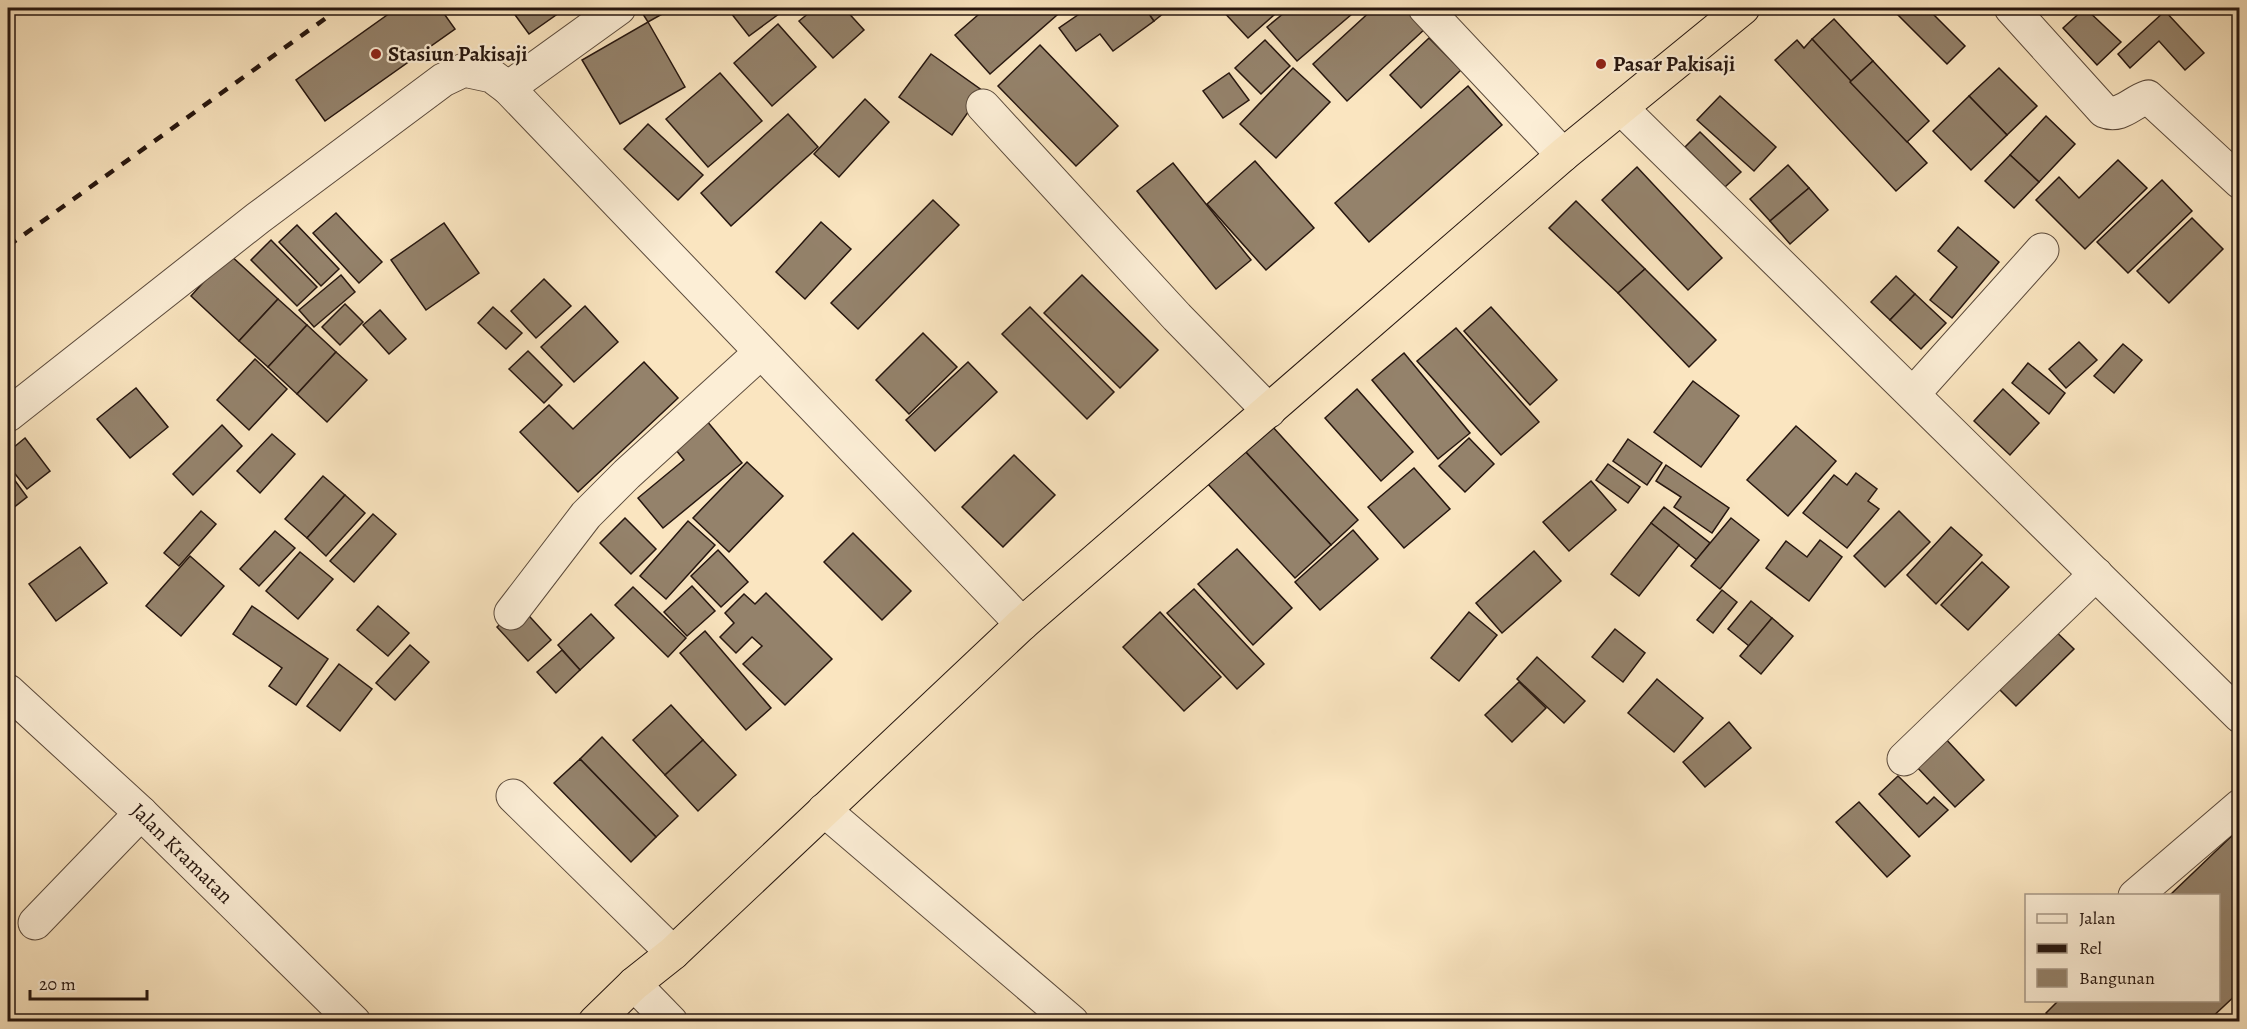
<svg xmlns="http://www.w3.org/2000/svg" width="2247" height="1029" font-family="Alegreya,serif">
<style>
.building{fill:#94826b;stroke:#26160f;stroke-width:1.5}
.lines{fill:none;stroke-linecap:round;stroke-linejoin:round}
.street-casing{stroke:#5b4a3b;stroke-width:35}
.highway-casing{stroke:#26160f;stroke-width:35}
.street{stroke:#fceed6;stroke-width:33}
.highway{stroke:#fae5c0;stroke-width:33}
.rail{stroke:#26160f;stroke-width:4.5;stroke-dasharray:10 10;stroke-linecap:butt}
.poi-dot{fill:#8f2418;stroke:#fceed6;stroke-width:2}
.labels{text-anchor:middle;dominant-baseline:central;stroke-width:4.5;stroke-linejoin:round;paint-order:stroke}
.poi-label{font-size:21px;font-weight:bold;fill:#26160f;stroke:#fceed6;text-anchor:start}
.street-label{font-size:21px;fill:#26160f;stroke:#fceed6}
</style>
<rect width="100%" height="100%" fill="#fae5c0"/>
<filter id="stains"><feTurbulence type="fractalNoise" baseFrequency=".00333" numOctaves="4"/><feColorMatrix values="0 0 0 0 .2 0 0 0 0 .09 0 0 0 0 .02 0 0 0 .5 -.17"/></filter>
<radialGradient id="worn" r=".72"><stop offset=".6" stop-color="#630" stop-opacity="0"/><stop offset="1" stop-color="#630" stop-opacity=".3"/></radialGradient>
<g class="building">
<polygon points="397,8 440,8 455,29 325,121 296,80"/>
<polygon points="510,8 566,8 529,34"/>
<polygon points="639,8 673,8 648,22"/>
<polygon points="727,8 787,8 749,36"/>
<polygon points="815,8 844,8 864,30 833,58 799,21"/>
<polygon points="986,8 1065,8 990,74 955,35"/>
<polygon points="1088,8 1145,8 1154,21 1113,51 1100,34 1076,51 1059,28"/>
<polygon points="1145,8 1170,8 1154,21"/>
<polygon points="1220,8 1282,8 1248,38"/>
<polygon points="1290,8 1359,8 1297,61 1267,27"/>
<polygon points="1374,8 1409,8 1427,27 1347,101 1313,64"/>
<polygon points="1891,8 1927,8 1965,46 1947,64"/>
<polygon points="2085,8 2121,42 2097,65 2063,28"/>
<polygon points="2165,11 2204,53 2185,70 2159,41 2130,68 2118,54"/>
<polygon points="1834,19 1873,61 1850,82 1812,39"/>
<polygon points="648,22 685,87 620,124 582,60"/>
<polygon points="778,24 816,67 772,106 734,63"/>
<polygon points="1429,38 1461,70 1421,108 1390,75"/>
<polygon points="1812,39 1927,163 1896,191 1775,60 1797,40 1804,48"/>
<polygon points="1265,40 1290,66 1261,94 1235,68"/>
<polygon points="1040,45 1118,126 1076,166 998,86"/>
<polygon points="931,54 983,91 952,135 899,97"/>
<polygon points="1873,61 1929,121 1907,142 1850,82"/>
<polygon points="1293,68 1330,102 1276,158 1240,124"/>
<polygon points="1999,68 2037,106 2007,135 1969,96"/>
<polygon points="720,73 762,121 708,167 666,119"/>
<polygon points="1229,73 1249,100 1223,118 1203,91"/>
<polygon points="1468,86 1502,125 1369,242 1335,203"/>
<polygon points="1720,96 1776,147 1754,171 1697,120"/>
<polygon points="1969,96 2007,135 1971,170 1933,131"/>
<polygon points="865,99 889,122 839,177 814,154"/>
<polygon points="788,114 818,147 731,226 701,193"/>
<polygon points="2046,116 2075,144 2039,182 2010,155"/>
<polygon points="648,124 703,175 678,200 624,149"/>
<polygon points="1700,132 1741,172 1725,187 1685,147"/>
<polygon points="2010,155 2039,182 2014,208 1985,181"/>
<polygon points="2118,160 2147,188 2085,249 2036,200 2059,177 2079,198"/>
<polygon points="1255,161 1314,228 1266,270 1207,204"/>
<polygon points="1173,163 1251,260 1216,289 1137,191"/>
<polygon points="1788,165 1809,188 1770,221 1750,199"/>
<polygon points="1637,167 1722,258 1688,290 1602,200"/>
<polygon points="2162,180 2192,211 2128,273 2097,242"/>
<polygon points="1809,188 1828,210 1790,244 1770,221"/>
<polygon points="933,200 959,225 858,329 831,303"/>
<polygon points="1576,201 1645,269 1618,293 1549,228"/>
<polygon points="336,213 382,262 359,283 313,233"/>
<polygon points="2192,218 2223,249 2169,303 2137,271"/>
<polygon points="821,222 851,249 805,299 776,272"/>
<polygon points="444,223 479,273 426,310 391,260"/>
<polygon points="297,225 339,269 321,286 279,242"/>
<polygon points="1958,227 1999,262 1952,318 1930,300 1957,267 1938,251"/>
<polygon points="271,240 317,287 297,306 251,260"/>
<polygon points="229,254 278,299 239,341 191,296"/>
<polygon points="1645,269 1716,340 1689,367 1618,293"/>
<polygon points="341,275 355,292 314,327 299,310"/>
<polygon points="1082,275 1158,350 1120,388 1044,313"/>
<polygon points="1896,276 1915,294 1890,320 1871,302"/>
<polygon points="544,279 571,306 536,338 511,311"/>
<polygon points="1915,294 1946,323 1921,349 1890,320"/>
<polygon points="278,299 307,325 268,367 239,341"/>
<polygon points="345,304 363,322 340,345 322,327"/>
<polygon points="585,306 618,342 574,382 541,347"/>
<polygon points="493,307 522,333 506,349 478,323"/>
<polygon points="1030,307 1114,392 1087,419 1002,334"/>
<polygon points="1491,307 1557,380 1530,405 1464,331"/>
<polygon points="380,310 406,339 389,354 363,325"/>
<polygon points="307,325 336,352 297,394 268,367"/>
<polygon points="1456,328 1539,422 1501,455 1417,361"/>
<polygon points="923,333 957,367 909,414 876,380"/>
<polygon points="2079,342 2097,360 2066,388 2049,369"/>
<polygon points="2123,344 2142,360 2114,393 2094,376"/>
<polygon points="528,351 562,385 544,403 509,369"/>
<polygon points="336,352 367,380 327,422 297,394"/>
<polygon points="1404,353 1470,433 1438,459 1372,380"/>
<polygon points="255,359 287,389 249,430 217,400"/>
<polygon points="644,362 678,398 578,492 520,432 549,405 573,429"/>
<polygon points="968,362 997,392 935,451 906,420"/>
<polygon points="2028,363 2065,393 2049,414 2012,383"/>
<polygon points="1693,381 1739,416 1701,467 1654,432"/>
<polygon points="136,388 168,427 130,458 97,419"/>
<polygon points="1357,389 1413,452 1381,481 1325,418"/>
<polygon points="2003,389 2039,423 2010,455 1974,421"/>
<polygon points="701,414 742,463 663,528 638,498 684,460 668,440"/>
<polygon points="222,425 242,446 193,495 173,474"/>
<polygon points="1271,425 1358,520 1331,545 1244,450"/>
<polygon points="1796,426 1836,461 1788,516 1747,480"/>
<polygon points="272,434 295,454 260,493 237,471"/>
<polygon points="25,438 50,471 27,489 8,465 8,452"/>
<polygon points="1469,438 1494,464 1465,492 1439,466"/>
<polygon points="1628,439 1662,463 1647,485 1613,461"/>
<polygon points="1244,450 1331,545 1295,578 1207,483"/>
<polygon points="1014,455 1055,495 1003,547 962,507"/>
<polygon points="747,462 783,496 729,552 693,518"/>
<polygon points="1608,464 1640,487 1628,503 1596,480"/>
<polygon points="1666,465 1729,508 1712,533 1674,507 1681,497 1656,481"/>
<polygon points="1414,468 1450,509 1404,548 1368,507"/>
<polygon points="8,471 27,497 8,512"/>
<polygon points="1856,473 1877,489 1868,501 1879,509 1847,548 1803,513 1834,475 1847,485"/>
<polygon points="323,476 345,495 307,538 285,519"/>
<polygon points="1591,481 1616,510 1569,551 1543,522"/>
<polygon points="345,495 365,513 326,556 307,538"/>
<polygon points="1664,507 1710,543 1697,560 1651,523"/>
<polygon points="201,511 216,524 179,566 164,553"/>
<polygon points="1899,511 1930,542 1885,587 1854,556"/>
<polygon points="373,514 396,534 354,582 330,561"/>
<polygon points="625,518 656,549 631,574 600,543"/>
<polygon points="1731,518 1759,540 1720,589 1691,566"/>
<polygon points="688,521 715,545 666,599 640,576"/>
<polygon points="1651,523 1679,545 1639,596 1611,574"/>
<polygon points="1951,527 1982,555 1936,604 1907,575"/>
<polygon points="1353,530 1378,559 1320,610 1295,582"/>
<polygon points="275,531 295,548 259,586 240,569"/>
<polygon points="853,533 911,591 882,620 824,562"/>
<polygon points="1820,540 1842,557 1809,601 1766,568 1786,541 1807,557"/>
<polygon points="80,547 107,583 56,621 29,584"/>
<polygon points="1237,549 1292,608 1253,645 1198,584"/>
<polygon points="718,550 748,582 721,607 691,576"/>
<polygon points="1534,551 1561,581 1502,633 1476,603"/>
<polygon points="300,552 333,579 298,619 266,591"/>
<polygon points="190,556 224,586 181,636 146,606"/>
<polygon points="1982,562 2009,587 1968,630 1941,605"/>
<polygon points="692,586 715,611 687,636 664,612"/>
<polygon points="633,587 686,638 668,657 615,605"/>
<polygon points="1194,589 1264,664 1237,689 1167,613"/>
<polygon points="1722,590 1737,602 1713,633 1697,620"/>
<polygon points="766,593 832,659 785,705 743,664 762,646 752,637 736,653 720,637 734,623 725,613 744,594 755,604"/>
<polygon points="1751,601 1772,618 1749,646 1728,629"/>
<polygon points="252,606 328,659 296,705 269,686 282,668 233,634"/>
<polygon points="378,606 409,633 388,656 357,630"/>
<polygon points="520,606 551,640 528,661 497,627"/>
<polygon points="1160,612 1221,677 1184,711 1123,647"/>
<polygon points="1469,612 1497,635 1459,681 1431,658"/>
<polygon points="591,614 614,638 580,670 558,645"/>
<polygon points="1772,618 1793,636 1761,674 1740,656"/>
<polygon points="2048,624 2074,649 2016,706 1991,681"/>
<polygon points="1615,629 1645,653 1623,682 1592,657"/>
<polygon points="705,631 771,708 746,730 680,653"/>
<polygon points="410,645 429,662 395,700 376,683"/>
<polygon points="562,650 580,670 556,693 537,672"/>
<polygon points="1537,657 1585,701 1564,723 1517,679"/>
<polygon points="339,664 372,689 340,731 307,706"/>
<polygon points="1657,679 1703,718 1674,752 1628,713"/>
<polygon points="1519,682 1546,708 1512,742 1485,715"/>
<polygon points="671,705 703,740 665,775 633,740"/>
<polygon points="1729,722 1751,748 1705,787 1683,762"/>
<polygon points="1943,736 1984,780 1955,807 1914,764"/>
<polygon points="602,737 678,816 656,837 580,759"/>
<polygon points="703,740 736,775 698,811 665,775"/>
<polygon points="580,759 656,837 631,862 554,783"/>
<polygon points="1898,776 1927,804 1934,797 1948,810 1919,837 1879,794"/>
<polygon points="1859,802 1910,856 1887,877 1836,822"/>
<polygon points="2240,828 2240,991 2207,1022 2054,1022 2046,1013 2059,1000 2218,1000 2218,896 2169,896"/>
</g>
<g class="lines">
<g class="street-casing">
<g id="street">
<polyline points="1425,8 1563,155"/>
<path d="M2011 8 2104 111C2121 118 2132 102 2148 97L2240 182"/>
<polyline points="508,88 619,8"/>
<polyline points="983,106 1177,317 1269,411"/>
<polyline points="1621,108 2240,716"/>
<polyline points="1913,394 2042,250"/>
<polyline points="8,415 258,218 443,80 464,70 492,76 508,88 1022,624"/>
<polyline points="511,613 586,515 627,474 760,353"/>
<path id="s1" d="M8 691 141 813 354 1022"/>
<polyline points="1904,759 2096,574"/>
<polyline points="513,796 673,953"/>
<polyline points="824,810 1072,1022"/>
<polyline points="2135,896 2240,806"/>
<polyline points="35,923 141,813"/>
<polyline points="634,984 671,1022"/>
</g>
</g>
<g class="highway-casing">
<polyline id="highway" points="595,1022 634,984 673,953 1022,624 1563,155 1743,8"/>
</g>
<use href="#street" class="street"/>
<use href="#highway" class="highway"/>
<polyline class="rail" points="8,246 340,8"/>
</g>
<g class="poi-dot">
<circle cx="376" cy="54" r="6"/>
<circle cx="1601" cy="64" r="6"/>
</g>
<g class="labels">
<g class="poi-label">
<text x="388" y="54">Stasiun Pakisaji</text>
<text x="1613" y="64">Pasar Pakisaji</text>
</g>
<g class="street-label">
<text stroke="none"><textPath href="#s1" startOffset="238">Jalan Kramatan</textPath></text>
</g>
</g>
<rect width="2247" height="1029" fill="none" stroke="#fae5c0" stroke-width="30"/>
<rect x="9" y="9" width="2229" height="1011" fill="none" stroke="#26160f" stroke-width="3"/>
<rect x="15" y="15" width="2217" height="999" fill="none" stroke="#26160f" stroke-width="1.5"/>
<rect x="2025" y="894" width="195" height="108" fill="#fceed6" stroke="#a69886" stroke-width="1.5"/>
<rect x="2037" y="914" width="30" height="9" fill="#fceed6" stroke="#a69886" stroke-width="1.5"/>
<text x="2079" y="924" font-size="18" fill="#26160f">Jalan</text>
<rect x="2037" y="944" width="30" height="9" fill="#26160f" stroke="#a69886" stroke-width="1.5"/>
<text x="2079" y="954" font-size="18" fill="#26160f">Rel</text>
<rect x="2037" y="969" width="30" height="18" fill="#94826b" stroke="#a69886" stroke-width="1.5"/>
<text x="2079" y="984" font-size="18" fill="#26160f">Bangunan</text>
<path d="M30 990v9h117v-9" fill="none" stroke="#26160f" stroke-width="3"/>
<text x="39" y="990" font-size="18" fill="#26160f" stroke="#fceed6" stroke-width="4.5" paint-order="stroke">20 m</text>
<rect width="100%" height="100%" filter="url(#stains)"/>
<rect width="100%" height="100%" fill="url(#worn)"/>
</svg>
